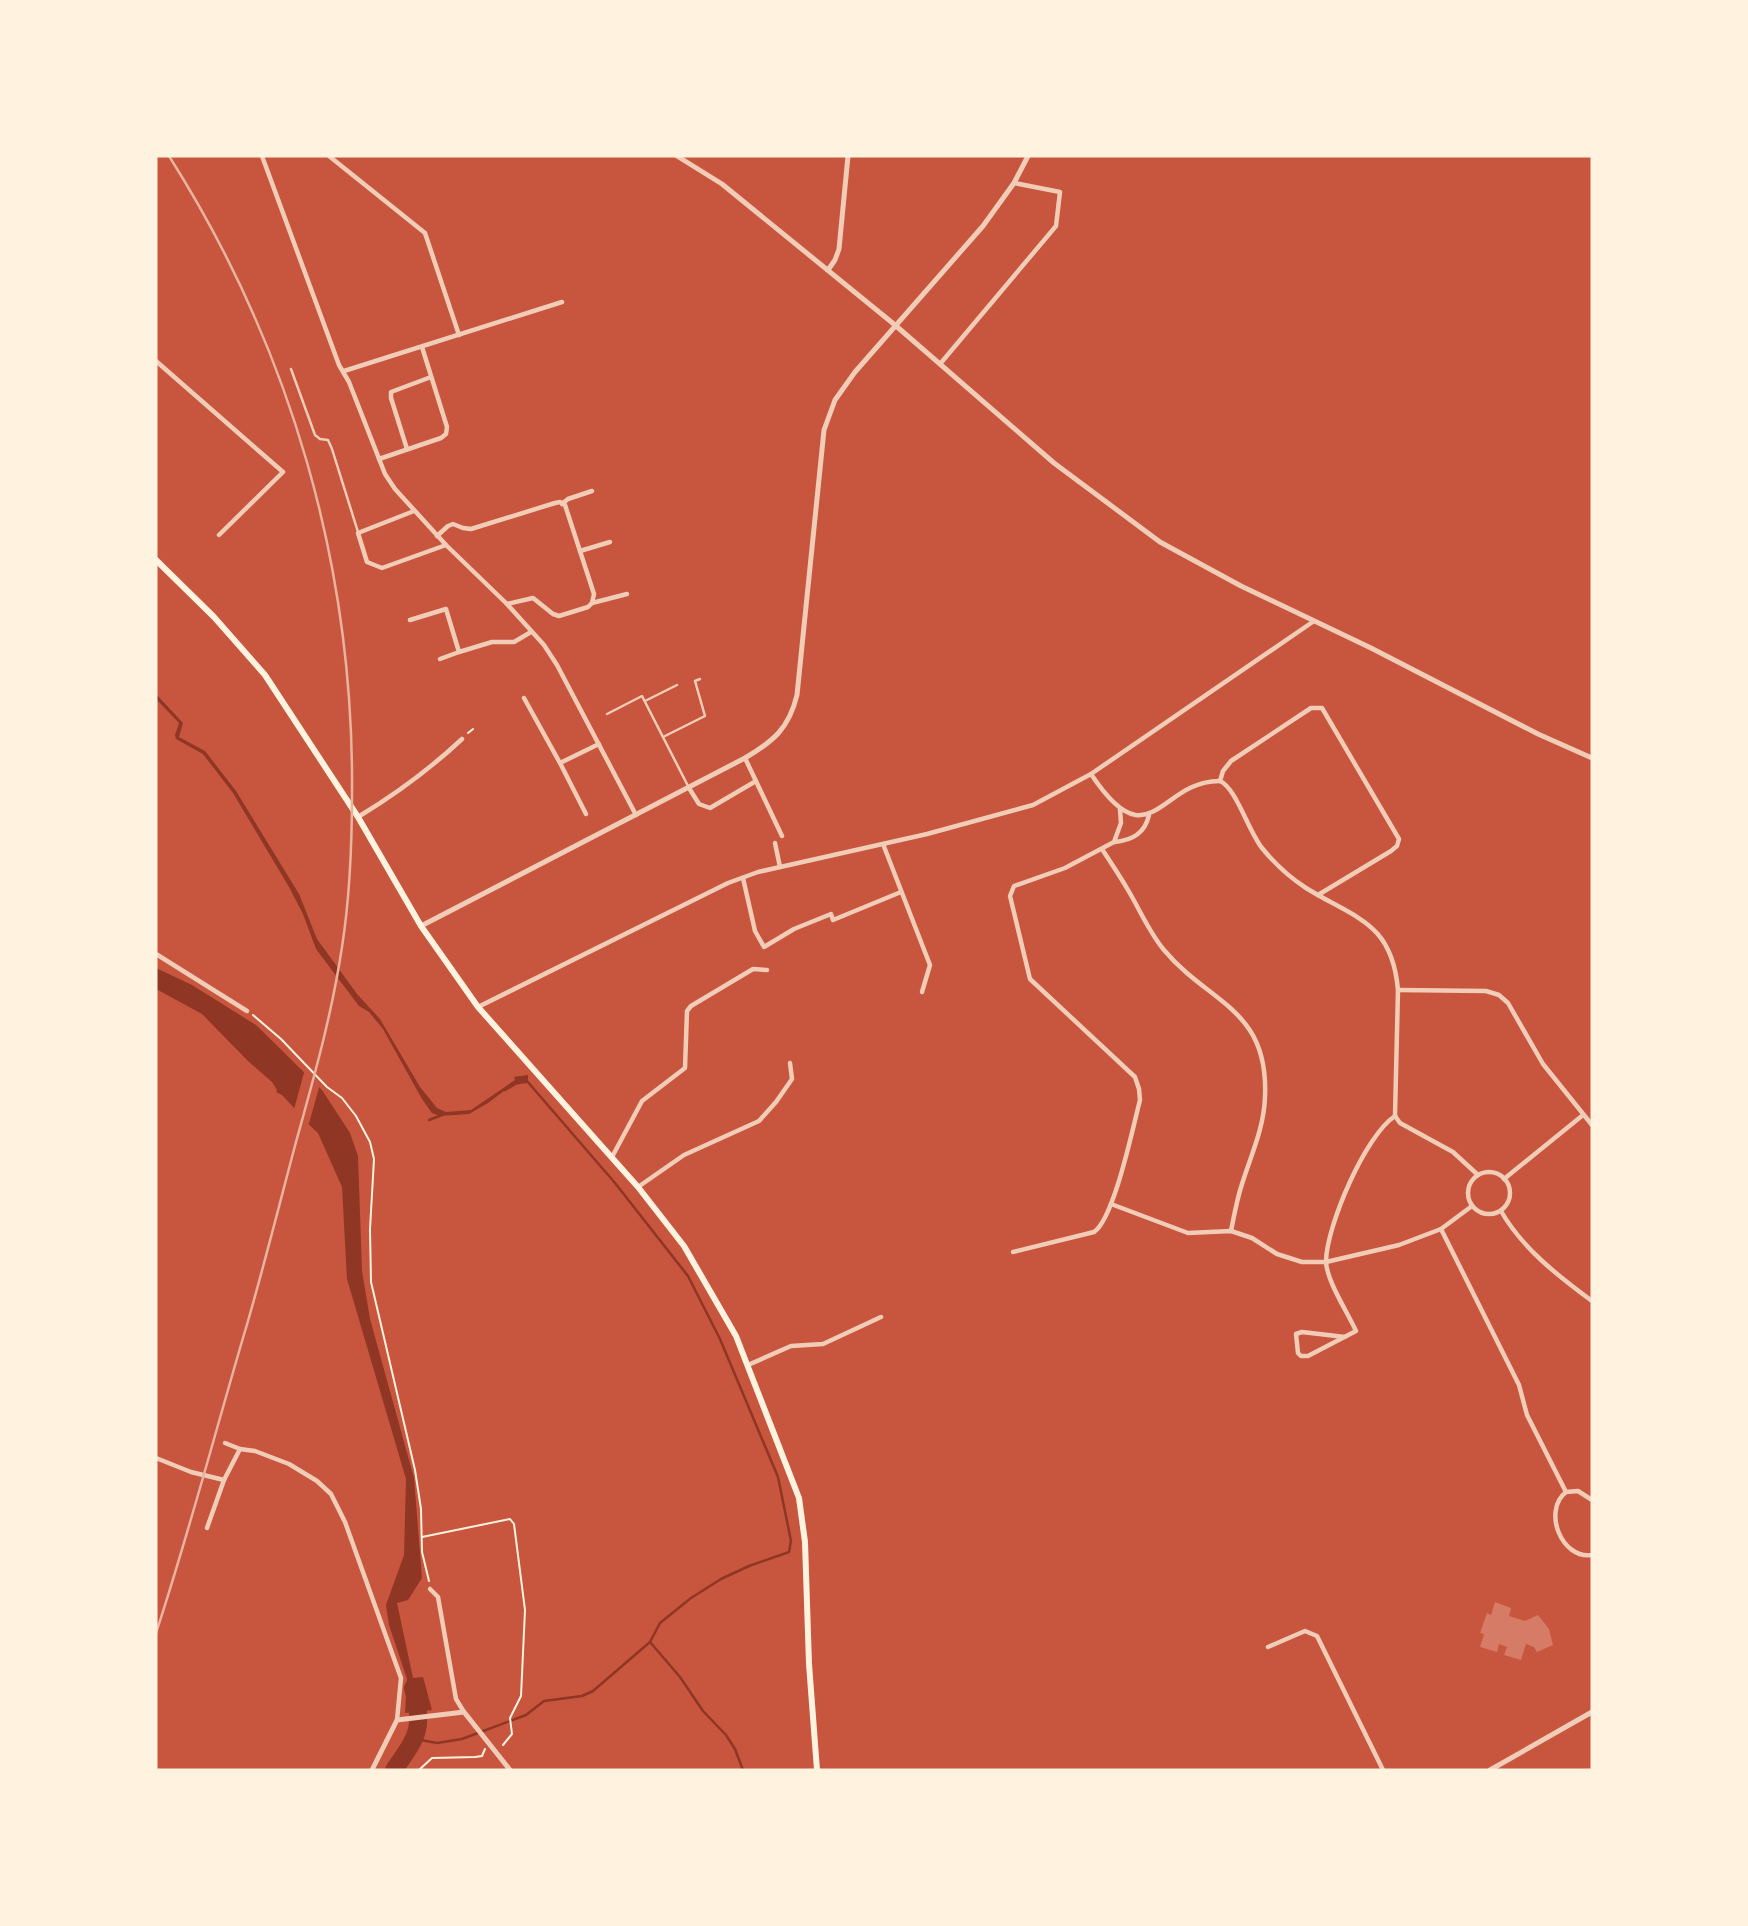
<svg xmlns="http://www.w3.org/2000/svg" width="1748" height="1926" font-family="'PT Serif',serif">
	<style>
		.water { fill: #8f3625 }
		.pier { fill: #c8553d }
		.lines { fill: none; stroke-linecap: round; stroke-linejoin: round }
		.stream { stroke: #8f3625; stroke-width: 2.5 }
		.river { stroke: #8f3625; stroke-width: 18 }
		.building { fill: #d67c66 }
		.path { stroke: #fff3e0; stroke-width: 2 }
		.service { stroke: #f1ccb7; stroke-width: 2.5 }
		.minor { stroke: #f1ccb7; stroke-width: 4.5 }
		.tertiary { stroke: #f1ccb7; stroke-width: 5 }
		.secondary { stroke: #fff3e0; stroke-width: 6 }
		.rail { stroke: #e9b49f; stroke-width: 2.5 }
	</style>
	<rect width="100%" height="100%" fill="#c8553d"/>
	<g class="water">
		<polygon points="156,694 183,723 179,737 205,751 236,791 299,894 317,939 357,994 380,1019 420,1087 437,1108 446,1112 471,1110 515,1080 514,1077 528,1075 528,1083 512,1085 488,1103 469,1114 440,1116 432,1113 422,1099 383,1029 369,1012 359,1006 316,949 303,914 289,887 233,793 203,754 176,739 175,735 179,723 156,699"/>
		<polygon points="156,968 192,985 256,1025 322,1090 350,1133 358,1156 362,1271 370,1319 414,1478 422,1578 408,1600 397,1603 413,1678 423,1677 432,1710 405,1713 407,1679 389,1625 386,1605 404,1555 406,1479 347,1279 342,1187 318,1133 306,1122 309,1112 300,1102 297,1111 282,1095 276,1092 277,1090 272,1082 248,1061 202,1014 156,989"/>
	</g>
	<polygon class="pier" points="305,1069 320,1084 308,1127 303,1123 305,1113 301,1109 298,1114 293,1113"/>
	<g class="lines">
		<g class="stream">
			<polyline points="505,1090 517,1083"/>
			<polyline points="429,1120 442,1115"/>
			<polyline points="650,1642 680,1677 703,1711 726,1735 735,1749 743,1770"/>
			<polyline points="415,1739 437,1743 462,1739 526,1715 544,1701 582,1696 593,1691 650,1642 660,1623 691,1598 721,1579 749,1566 789,1552 791,1541 778,1477 720,1339 688,1276 615,1183 527,1081"/>
		</g>
		<path class="river" d="M 394,1770 C 416,1738 425,1729 413,1688"/>
	</g>
	<polygon class="building" points="1495,1602 1511,1608 1509,1616 1525,1621 1538,1615 1549,1629 1553,1645 1537,1652 1534,1647 1526,1644 1521,1660 1504,1655 1507,1647 1499,1644 1497,1652 1480,1647 1484,1634 1480,1633 1487,1613 1491,1615"/>
	<g class="lines">
		<g class="path">
			<polyline points="468,733 473,729"/>
			<polyline points="253,1015 281,1039 327,1087 342,1098 356,1116 370,1142 374,1159 370,1229 371,1282 415,1470 421,1509 422,1552 429,1581"/>
			<polyline points="422,1537 510,1519 514,1524 525,1610 521,1696 510,1718 512,1734 503,1745"/>
			<polyline points="419,1770 432,1758 475,1757 482,1756 485,1749"/>
		</g>
		<g class="service">
			<polyline points="291,369 315,435 320,439 328,440 332,449 358,532"/>
			<polyline points="645,701 677,685"/>
			<polyline points="607,714 642,696 689,788"/>
			<polyline points="663,737 705,716 695,681 700,679"/>
		</g>
		<g class="minor">
			<polyline points="262,156 339,365 349,382 385,474 395,489 446,545 507,604 544,645 557,665 636,815"/>
			<polyline points="329,156 425,233 459,335"/>
			<polyline points="156,361 283,472 219,535"/>
			<polyline points="940,364 1056,226 1060,192 1014,183"/>
			<polyline points="344,371 562,302"/>
			<polyline points="407,449 391,398 391,392 431,377"/>
			<polyline points="379,459 441,438 446,434 447,427 422,347"/>
			<polyline points="562,504 568,499 592,491"/>
			<polyline points="414,511 358,533 367,562 382,568 446,545"/>
			<polyline points="437,536 448,526 453,524 463,528 471,529 555,503 560,502 565,505 594,594 592,603 588,607 559,616 553,614 533,598 507,604"/>
			<polyline points="580,551 610,542"/>
			<polyline points="592,603 627,594"/>
			<polyline points="410,620 446,609 459,652 492,642 514,642 531,632"/>
			<polyline points="440,659 459,652"/>
			<polyline points="524,698 560,763"/>
			<polyline points="745,758 782,836"/>
			<path d="M 1091,774 C 1150,863 1160,780 1220,781"/>
			<path d="M 1220,781 C 1236,788 1248,830 1262,848 C 1275,864 1289,877 1306,888 C 1356,919 1392,922 1398,990 L 1395,1116"/>
			<polyline points="1220,781 1223,771 1231,761 1311,708 1322,708 1399,839 1397,846 1391,851 1318,895"/>
			<polyline points="689,788 699,804 710,808 756,781"/>
			<polyline points="586,814 560,763 599,744"/>
			<path d="M 358,817 C 396,794 430,769 462,739"/>
			<path d="M 1115,842 C 1133,840 1145,833 1149,815"/>
			<polyline points="775,843 780,867"/>
			<polyline points="883,844 930,965 922,992"/>
			<path d="M 1102,849 C 1111,863 1120,876 1128,890 C 1140,910 1149,932 1164,950 C 1209,1004 1269,1008 1265,1097 C 1264,1128 1251,1155 1242,1184 C 1237,1199 1234,1216 1231,1231"/>
			<polyline points="743,878 755,931 764,947 794,929 831,914 833,920 901,892"/>
			<polyline points="156,954 247,1011"/>
			<polyline points="1398,990 1486,991 1499,995 1508,1003 1543,1064 1592,1125"/>
			<polyline points="478,1007 728,883 758,872 927,834 1033,805 1091,774 1314,621"/>
			<polyline points="1395,1116 1400,1123 1453,1152 1478,1175"/>
			<polyline points="612,1157 642,1101 685,1068 687,1011 691,1006 753,969 767,970"/>
			<circle cx="1489" cy="1193" r="21"/>
			<polyline points="1504,1179 1583,1115"/>
			<polyline points="638,1187 684,1155 759,1121 776,1102 792,1079 790,1063"/>
			<polyline points="1111,1204 1188,1233 1231,1231 1252,1238 1277,1254 1302,1262 1326,1262 1399,1245 1441,1229 1472,1206"/>
			<path d="M 1501,1211 C 1522,1248 1558,1276 1592,1301"/>
			<polyline points="1441,1229 1519,1385 1527,1415 1566,1492"/>
			<path d="M 1013,1252 L 1094,1232 C 1114,1219 1133,1127 1140,1100 L 1139,1089 L 1135,1077 L 1030,979 L 1010,896 L 1014,886 L 1065,868 L 1114,842 L 1121,823 L 1120,809"/>
			<path d="M 1345,1337 L 1302,1332 L 1296,1334 L 1298,1353 L 1301,1356 L 1308,1356 L 1356,1331 C 1348,1313 1326,1280 1326,1261 C 1327,1225 1365,1136 1395,1116"/>
			<polyline points="748,1365 791,1346 823,1344 881,1317"/>
			<polyline points="225,1443 240,1449"/>
			<polyline points="156,1458 191,1472 224,1480 240,1449 255,1451 289,1464 317,1481 331,1494 345,1522 401,1678 397,1720"/>
			<path d="M 1592,1500 L 1578,1491 L 1566,1492 C 1542,1511 1562,1560 1592,1555"/>
			<polyline points="207,1528 224,1480"/>
			<polyline points="430,1589 438,1597 456,1699 464,1712"/>
			<polyline points="1268,1647 1305,1631 1317,1636 1383,1770"/>
		</g>
		<g class="tertiary">
			<polyline points="677,156 722,184 895,325 1054,463 1160,542 1241,586 1371,648 1538,734 1592,758"/>
			<polyline points="828,270 835,260 839,249 848,156"/>
			<path d="M 421,926 L 745,758 C 774,741 789,728 797,695 L 824,430 L 835,400 L 855,372 L 983,226 L 1014,183 L 1028,156"/>
			<polyline points="372,1770 397,1720 464,1712 510,1770"/>
			<polyline points="1490,1770 1592,1712"/>
		</g>
		<polyline class="secondary" points="156,560 214,617 265,675 358,817 421,926 478,1007 638,1187 684,1246 736,1336 799,1498 805,1542 809,1664 817,1770"/>
		<path class="rail" d="M 156,1633 C 190,1530 217,1425 248,1321 C 265,1262 280,1202 296,1142 C 314,1077 332,1014 342,947 C 350,896 352,845 352,793 C 354,566 290,347 169,156"/>
	</g>
	<rect width="1748" height="1926" fill="none" stroke="#fff3e0" stroke-width="315"/>
</svg>
